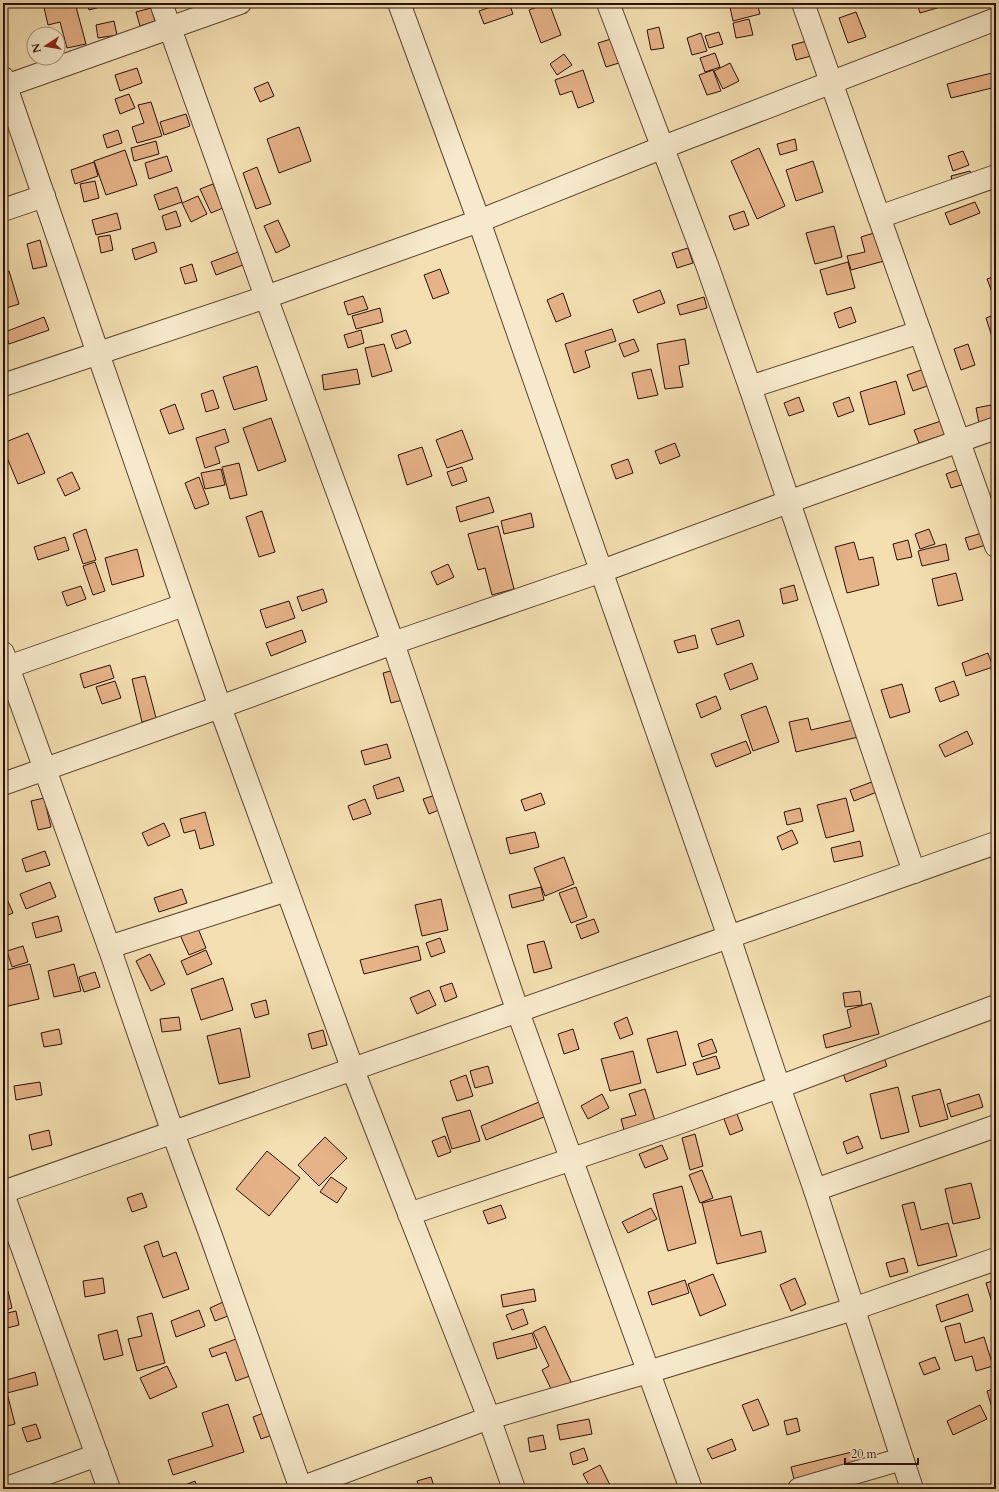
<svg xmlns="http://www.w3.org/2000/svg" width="999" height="1492" font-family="Cardo,serif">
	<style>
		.building { fill: #e6b288; stroke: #2a1006 }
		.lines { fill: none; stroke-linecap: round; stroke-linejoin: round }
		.street-casing { stroke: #5c4431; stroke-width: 24 }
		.street { stroke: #f7eacc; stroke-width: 22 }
	</style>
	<rect width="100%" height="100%" fill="#f3dfb1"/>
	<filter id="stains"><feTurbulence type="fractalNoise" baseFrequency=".005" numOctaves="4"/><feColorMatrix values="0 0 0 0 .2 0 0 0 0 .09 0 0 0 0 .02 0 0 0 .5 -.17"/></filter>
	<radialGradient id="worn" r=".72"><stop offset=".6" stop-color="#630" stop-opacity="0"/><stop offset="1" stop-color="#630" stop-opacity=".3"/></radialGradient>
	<g class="building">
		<polygon points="43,3 75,3 86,44 67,48 60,22 48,25"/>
		<polygon points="87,3 114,3 89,10"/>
		<polygon points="187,3 202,3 188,7"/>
		<polygon points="502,3 509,3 513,14 484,24 479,11"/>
		<polygon points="547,3 549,3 561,35 541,43 529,10"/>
		<polygon points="747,3 757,3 760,14 733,21 730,7"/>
		<polygon points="917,3 954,3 920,13"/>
		<polygon points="151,8 155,21 140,26 136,12"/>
		<polygon points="856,12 866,37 848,43 839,18"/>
		<polygon points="749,19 753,35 736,38 733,23"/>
		<polygon points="114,21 117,35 98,38 96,25"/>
		<polygon points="659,27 664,48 651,50 647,30"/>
		<polygon points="719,32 723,44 709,48 705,36"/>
		<polygon points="701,33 707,51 692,55 687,38"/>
		<polygon points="611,39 619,63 606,67 598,43"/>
		<polygon points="807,41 811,56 796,60 792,45"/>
		<polygon points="715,53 720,67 705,72 700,58"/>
		<polygon points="564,54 572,65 557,75 550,64"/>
		<polygon points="730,63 739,81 723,89 714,71"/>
		<polygon points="137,68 142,83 120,91 115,75"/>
		<polygon points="583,70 594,102 578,108 572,91 560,95 555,80"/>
		<polygon points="713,70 721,91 707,95 699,75"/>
		<polygon points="996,72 996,87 951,98 947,84"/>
		<polygon points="268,82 274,96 260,102 254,88"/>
		<polygon points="129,94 135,108 120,114 115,99"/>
		<polygon points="151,102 162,136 137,143 132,127 144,123 138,105"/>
		<polygon points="186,114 190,126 164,135 160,122"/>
		<polygon points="299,127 311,161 279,173 267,139"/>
		<polygon points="118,130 122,143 107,148 103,135"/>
		<polygon points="795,139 797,150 780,155 777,144"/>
		<polygon points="156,141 159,154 134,161 131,148"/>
		<polygon points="759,148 785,206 757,219 731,161"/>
		<polygon points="125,150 137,185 106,195 94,161"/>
		<polygon points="963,151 969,165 953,171 948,156"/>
		<polygon points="167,156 172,171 149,179 145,163"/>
		<polygon points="813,161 823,192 796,201 786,170"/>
		<polygon points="94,162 98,176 75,184 71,170"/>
		<polygon points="257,167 271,204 256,209 243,173"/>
		<polygon points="970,171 974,185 954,189 951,176"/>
		<polygon points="95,181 99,198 84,202 80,184"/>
		<polygon points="213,184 223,208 211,213 200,189"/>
		<polygon points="177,187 182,202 159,210 154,195"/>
		<polygon points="198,196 207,214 191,222 182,203"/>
		<polygon points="975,202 980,213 950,225 945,213"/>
		<polygon points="176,211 181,226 166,230 162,216"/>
		<polygon points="744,211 749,225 734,230 729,216"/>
		<polygon points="117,213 121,229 96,235 92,220"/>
		<polygon points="278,220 290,246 276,253 264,226"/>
		<polygon points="834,226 842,257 815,264 806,233"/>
		<polygon points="877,232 884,261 851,270 847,256 865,252 861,237"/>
		<polygon points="110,235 113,250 101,253 98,237"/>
		<polygon points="40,240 47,266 33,269 27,244"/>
		<polygon points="154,242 157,252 135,260 132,249"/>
		<polygon points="688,248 693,263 677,268 672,253"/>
		<polygon points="238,252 243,265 216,275 211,262"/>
		<polygon points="848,262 855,288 827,295 820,270"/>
		<polygon points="192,264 197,281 185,284 180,268"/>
		<polygon points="440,269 449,293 433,299 424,275"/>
		<polygon points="9,271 19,304 3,309 3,273"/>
		<polygon points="996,276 996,290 992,292 987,279"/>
		<polygon points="660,290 665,303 638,313 633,300"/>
		<polygon points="563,293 571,316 556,322 547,300"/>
		<polygon points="363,296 368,309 348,315 344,302"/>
		<polygon points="704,297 707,308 680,315 677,305"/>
		<polygon points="851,307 856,322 839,328 834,313"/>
		<polygon points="380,308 383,322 356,329 352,316"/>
		<polygon points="996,314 996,345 995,346 986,318"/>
		<polygon points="44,317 49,330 9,344 5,332"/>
		<polygon points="612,329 616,341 585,351 590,367 574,373 565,344"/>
		<polygon points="361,330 364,343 348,348 344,335"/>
		<polygon points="406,330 411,343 396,349 391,335"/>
		<polygon points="634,339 639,351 624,357 619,344"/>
		<polygon points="685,339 689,364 679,366 683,387 665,389 657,344"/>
		<polygon points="384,344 392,371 372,377 365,348"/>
		<polygon points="968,344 975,365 961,370 954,349"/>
		<polygon points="257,366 267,400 234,410 223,377"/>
		<polygon points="357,369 360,384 324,390 322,375"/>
		<polygon points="651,369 658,395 638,399 632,373"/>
		<polygon points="924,369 930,385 913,391 907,375"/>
		<polygon points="896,381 905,414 869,425 860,392"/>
		<polygon points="213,390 219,408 206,412 201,394"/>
		<polygon points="799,397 804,411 789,416 784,403"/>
		<polygon points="849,397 854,411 838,417 833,403"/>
		<polygon points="175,404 184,429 169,434 160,410"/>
		<polygon points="991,405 994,420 979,423 976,408"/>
		<polygon points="271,418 286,461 258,471 243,428"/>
		<polygon points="941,421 946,434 919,443 914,430"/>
		<polygon points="225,429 229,442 215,447 220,463 205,468 196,438"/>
		<polygon points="462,430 473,459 447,468 436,440"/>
		<polygon points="28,433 45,473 18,484 3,448 3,443"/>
		<polygon points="675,443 680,456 660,464 655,451"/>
		<polygon points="422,447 432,476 407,485 398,455"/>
		<polygon points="996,457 996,469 991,459"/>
		<polygon points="628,459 633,473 616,479 611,465"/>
		<polygon points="239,463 247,495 230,499 222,467"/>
		<polygon points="462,467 467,481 452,486 447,472"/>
		<polygon points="221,469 225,485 205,489 201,473"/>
		<polygon points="960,469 965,484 951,488 946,474"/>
		<polygon points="72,472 80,489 65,496 57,479"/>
		<polygon points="199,477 209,504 195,509 185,483"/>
		<polygon points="489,497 494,512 460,522 456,507"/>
		<polygon points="262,511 275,552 259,557 246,517"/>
		<polygon points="531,513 534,527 504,534 501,521"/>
		<polygon points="498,526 514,589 492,595 485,568 478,570 468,534"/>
		<polygon points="86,529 96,560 83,564 73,534"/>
		<polygon points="929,529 935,544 920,549 915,534"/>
		<polygon points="982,533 986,545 969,550 965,538"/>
		<polygon points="65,537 69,550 38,560 34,547"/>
		<polygon points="908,540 912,557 897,560 893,544"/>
		<polygon points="854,542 859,560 873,557 879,585 847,593 835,547"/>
		<polygon points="946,544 949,560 922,566 918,551"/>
		<polygon points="137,549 144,576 112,585 105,558"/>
		<polygon points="95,562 105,591 93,595 83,566"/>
		<polygon points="448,564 454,577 437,585 431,572"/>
		<polygon points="956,573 963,600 938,606 932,579"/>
		<polygon points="794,585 798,600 783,604 780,589"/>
		<polygon points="81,586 86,599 67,606 62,592"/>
		<polygon points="323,589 327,602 302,611 297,597"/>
		<polygon points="289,601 295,618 266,628 260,610"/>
		<polygon points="739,620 744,636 717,645 711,629"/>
		<polygon points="302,630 306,642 271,656 266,643"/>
		<polygon points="695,635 698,648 678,653 674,641"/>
		<polygon points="988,653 993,667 966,676 962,663"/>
		<polygon points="752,663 758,679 730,690 724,674"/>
		<polygon points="110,665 114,678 84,688 80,674"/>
		<polygon points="398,669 406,699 391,703 383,673"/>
		<polygon points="145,676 156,718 142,722 132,679"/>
		<polygon points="115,681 121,698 102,704 96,687"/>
		<polygon points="954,681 959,695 940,702 935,688"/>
		<polygon points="902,684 910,712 890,718 881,690"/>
		<polygon points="716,696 721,709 701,718 696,704"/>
		<polygon points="766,706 779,742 753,751 741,715"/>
		<polygon points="808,718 811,730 853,720 858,737 796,752 789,722"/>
		<polygon points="967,731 973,744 945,757 939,745"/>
		<polygon points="746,741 751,753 716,767 711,754"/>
		<polygon points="387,744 391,758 365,765 361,751"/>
		<polygon points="399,777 404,791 377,799 373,786"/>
		<polygon points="872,782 877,792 854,801 850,790"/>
		<polygon points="541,793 545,804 525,811 521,800"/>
		<polygon points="439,794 444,808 429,814 423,799"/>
		<polygon points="44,798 51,827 38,830 31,801"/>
		<polygon points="846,798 854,831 826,838 817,805"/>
		<polygon points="365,799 371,814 353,820 348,806"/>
		<polygon points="800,808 803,821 787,825 784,812"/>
		<polygon points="205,812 214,845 200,849 195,830 184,833 180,819"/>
		<polygon points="164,823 170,836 148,846 142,833"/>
		<polygon points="792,830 798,843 782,850 777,837"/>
		<polygon points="535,832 539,847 510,854 506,838"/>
		<polygon points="860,841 863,856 834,862 831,848"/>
		<polygon points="45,851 50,865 26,872 22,859"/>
		<polygon points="564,857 574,884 545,896 534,868"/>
		<polygon points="50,882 56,897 26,909 20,894"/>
		<polygon points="541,887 544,900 512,908 509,895"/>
		<polygon points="576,887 587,917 571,923 559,893"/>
		<polygon points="182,889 187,903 159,912 154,898"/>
		<polygon points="3,892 4,892 13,913 3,917"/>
		<polygon points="441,899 448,930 422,936 415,905"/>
		<polygon points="58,916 62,931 36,938 32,923"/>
		<polygon points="594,919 599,932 581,939 576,925"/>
		<polygon points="195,921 206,948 189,955 177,928"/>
		<polygon points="440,938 445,952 431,957 426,943"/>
		<polygon points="544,941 552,968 534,973 527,945"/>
		<polygon points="23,946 28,962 12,967 7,951"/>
		<polygon points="418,946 421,960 364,974 360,960"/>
		<polygon points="206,950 212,964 187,975 181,961"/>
		<polygon points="150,954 165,984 151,991 136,961"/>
		<polygon points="30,964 39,999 8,1006 3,987 3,971"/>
		<polygon points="74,964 81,991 54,997 48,971"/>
		<polygon points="95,972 100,987 84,992 79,977"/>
		<polygon points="223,978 233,1010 201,1020 191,989"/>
		<polygon points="452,983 457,997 445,1002 440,987"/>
		<polygon points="429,990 436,1005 417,1014 410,998"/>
		<polygon points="860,991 862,1005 845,1007 843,993"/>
		<polygon points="266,1000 269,1014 255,1018 251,1004"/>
		<polygon points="871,1003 879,1034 826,1048 823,1035 851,1027 847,1010"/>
		<polygon points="179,1017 181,1030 162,1032 160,1019"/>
		<polygon points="627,1017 633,1034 620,1039 614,1023"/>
		<polygon points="240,1028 250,1077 219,1084 207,1036"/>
		<polygon points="59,1029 62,1044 44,1047 41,1033"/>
		<polygon points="573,1029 579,1049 564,1054 558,1034"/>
		<polygon points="323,1030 327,1045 312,1049 308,1034"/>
		<polygon points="677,1031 686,1065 657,1073 647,1039"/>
		<polygon points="712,1039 717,1052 702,1057 698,1044"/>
		<polygon points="633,1051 641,1083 610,1091 601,1059"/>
		<polygon points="882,1052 887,1066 846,1082 841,1067"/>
		<polygon points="716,1056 720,1068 697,1075 693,1063"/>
		<polygon points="488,1066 493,1083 475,1088 470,1071"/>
		<polygon points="466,1075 473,1096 457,1101 450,1081"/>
		<polygon points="40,1082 42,1095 16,1100 14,1086"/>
		<polygon points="898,1087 909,1132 881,1139 870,1094"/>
		<polygon points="645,1089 656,1124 625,1134 621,1119 636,1115 629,1094"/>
		<polygon points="940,1089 948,1119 920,1127 912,1096"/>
		<polygon points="602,1094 609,1108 588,1119 581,1106"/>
		<polygon points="979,1094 983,1107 951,1117 947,1104"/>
		<polygon points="539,1102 544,1117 486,1140 481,1126"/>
		<polygon points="734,1106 743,1130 730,1135 721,1111"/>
		<polygon points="470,1110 480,1141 452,1149 442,1118"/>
		<polygon points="49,1130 52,1145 32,1150 29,1135"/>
		<polygon points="695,1134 703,1166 690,1170 682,1138"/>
		<polygon points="445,1136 451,1152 438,1157 432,1141"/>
		<polygon points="858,1136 863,1148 847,1154 843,1142"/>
		<polygon points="325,1137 347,1158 319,1186 298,1165"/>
		<polygon points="662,1145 668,1159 645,1168 639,1154"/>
		<polygon points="267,1151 300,1178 269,1216 236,1189"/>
		<polygon points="702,1170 713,1198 700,1203 689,1175"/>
		<polygon points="331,1177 347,1188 337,1203 320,1192"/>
		<polygon points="971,1183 980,1218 953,1224 945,1189"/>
		<polygon points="682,1186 696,1243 668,1251 653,1194"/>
		<polygon points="142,1193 147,1207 132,1212 127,1198"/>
		<polygon points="731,1196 741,1236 761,1231 766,1252 717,1264 702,1203"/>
		<polygon points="914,1202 921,1230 948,1223 957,1256 918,1266 902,1205"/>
		<polygon points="501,1205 506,1218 488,1224 483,1211"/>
		<polygon points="651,1208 657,1219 628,1233 622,1222"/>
		<polygon points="158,1241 163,1257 176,1252 189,1289 163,1298 144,1246"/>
		<polygon points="904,1258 908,1272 890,1277 886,1263"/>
		<polygon points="3,1263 6,1273 3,1274"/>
		<polygon points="713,1274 726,1305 700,1316 688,1284"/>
		<polygon points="103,1278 105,1293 85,1297 83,1281"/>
		<polygon points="795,1278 806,1304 791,1311 780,1285"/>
		<polygon points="685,1280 689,1293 652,1305 648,1292"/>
		<polygon points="996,1280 996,1315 986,1283"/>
		<polygon points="534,1289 536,1301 503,1307 501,1295"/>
		<polygon points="8,1291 12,1308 3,1311 3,1292"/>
		<polygon points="968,1294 973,1311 941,1322 936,1305"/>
		<polygon points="223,1302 228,1316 215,1321 210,1308"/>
		<polygon points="523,1309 528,1324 512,1330 506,1315"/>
		<polygon points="199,1310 205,1326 176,1337 171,1321"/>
		<polygon points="16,1311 19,1325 3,1329 3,1314"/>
		<polygon points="152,1313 165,1363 137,1371 128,1339 142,1336 137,1317"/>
		<polygon points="960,1323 965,1343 984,1337 993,1366 976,1371 972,1356 955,1361 945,1327"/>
		<polygon points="545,1326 572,1384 553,1393 542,1370 549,1366 533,1332"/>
		<polygon points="117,1330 123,1355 104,1360 98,1335"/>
		<polygon points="532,1333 537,1348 497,1359 493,1343"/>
		<polygon points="236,1339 250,1376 236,1381 226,1352 212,1357 209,1349"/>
		<polygon points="935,1357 940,1369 924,1375 919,1363"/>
		<polygon points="167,1366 177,1387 150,1399 140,1378"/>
		<polygon points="35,1372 38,1385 7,1393 15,1424 3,1427 3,1381"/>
		<polygon points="996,1388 996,1418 995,1418 987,1391"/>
		<polygon points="758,1399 769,1425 753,1431 742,1405"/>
		<polygon points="228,1404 244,1452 173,1475 168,1460 213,1446 202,1413"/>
		<polygon points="980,1405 987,1419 953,1435 947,1421"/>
		<polygon points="266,1412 275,1434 261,1439 253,1417"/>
		<polygon points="797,1418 800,1431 787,1435 784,1421"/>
		<polygon points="589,1419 592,1434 560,1440 557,1425"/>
		<polygon points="36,1424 41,1438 27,1442 22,1428"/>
		<polygon points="543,1435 546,1449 530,1452 528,1438"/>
		<polygon points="732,1439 736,1450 712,1459 707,1449"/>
		<polygon points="584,1448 588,1460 573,1465 570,1453"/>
		<polygon points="860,1450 867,1478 795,1483 791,1467"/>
		<polygon points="600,1465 612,1489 591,1489 583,1474"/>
		<polygon points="431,1477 435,1489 420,1489 417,1481"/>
		<polygon points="195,1481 198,1489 181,1489 180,1487"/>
	</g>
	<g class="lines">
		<defs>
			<g id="street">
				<polyline points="161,3 266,297 393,643 518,1012 691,1489"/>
				<polyline points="399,3 479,221 729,937 779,1087 815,1190 912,1489"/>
				<polyline points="608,3 707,265 750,387 914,872"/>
				<polyline points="803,3 996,546"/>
				<polyline points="3,78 220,707 353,1070 489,1418 514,1489"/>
				<polyline points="3,87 240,3"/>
				<polyline points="3,210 44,196"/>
				<polyline points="879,217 996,176"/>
				<polyline points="3,385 266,297 479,221 661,148 996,19"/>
				<polyline points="750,387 920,332"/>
				<polyline points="3,653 109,947 173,1133 211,1236 301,1489"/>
				<polyline points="8,667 184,605"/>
				<polyline points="3,784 220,707 393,643 602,571 788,502 996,428"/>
				<polyline points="109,947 287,890"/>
				<polyline points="815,1190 996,1126"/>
				<polyline points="3,1192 996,843"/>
				<polyline points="3,1194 109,1489"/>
				<polyline points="409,1214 670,1126 779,1087 996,1006"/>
				<polyline points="4,1489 97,1455"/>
				<polyline points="298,1489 489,1418 648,1372 853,1309 996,1259"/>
				<polyline points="799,1489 902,1459"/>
			</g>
		</defs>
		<use href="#street" class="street-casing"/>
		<use href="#street" class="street"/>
	</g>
	<rect width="999" height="1492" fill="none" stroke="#f3dfb1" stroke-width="16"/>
	<rect x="4" y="4" width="991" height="1484" fill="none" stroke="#2a1006" stroke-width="2"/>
	<rect x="8" y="8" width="983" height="1476" fill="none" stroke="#2a1006"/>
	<g transform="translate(46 46) rotate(258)"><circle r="19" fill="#f7eacc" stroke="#a5937d"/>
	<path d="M0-3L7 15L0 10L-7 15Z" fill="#8f2418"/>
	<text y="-6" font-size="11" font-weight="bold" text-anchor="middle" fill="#2a1006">N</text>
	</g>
	<path d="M845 1458v6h73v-6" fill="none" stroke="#2a1006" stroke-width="2"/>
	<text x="851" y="1458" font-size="12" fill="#2a1006" stroke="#f7eacc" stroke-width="3" paint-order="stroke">20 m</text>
	<rect width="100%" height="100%" filter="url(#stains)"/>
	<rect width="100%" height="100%" fill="url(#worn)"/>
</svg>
